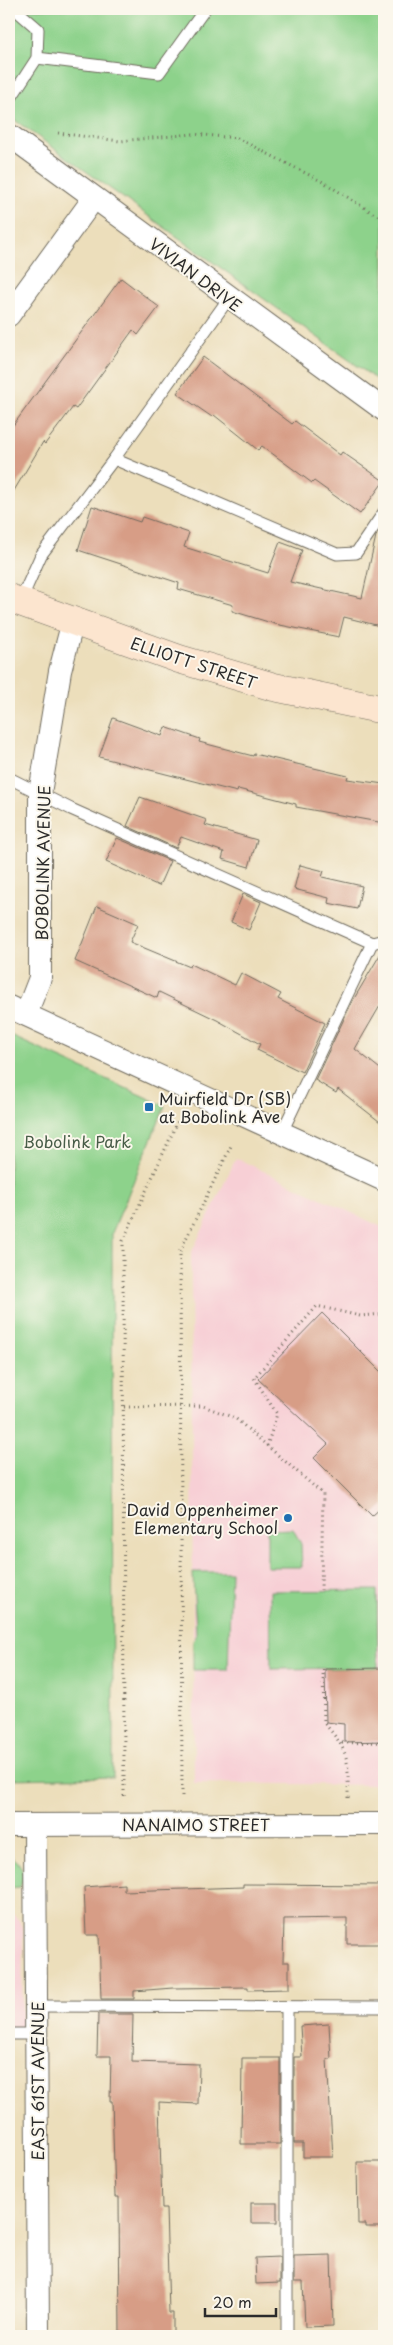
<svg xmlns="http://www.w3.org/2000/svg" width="393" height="2345" font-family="'Playpen Sans',sans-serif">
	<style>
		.built { fill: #f7cfd5 }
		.green { fill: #8dd28b; stroke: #5c7e5b }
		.building { fill: #d79d86 }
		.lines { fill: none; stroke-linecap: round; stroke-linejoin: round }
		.lane-casing { stroke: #6f6a5d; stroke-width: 13 }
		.street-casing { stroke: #6f6a5d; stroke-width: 24 }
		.secondary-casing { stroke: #6f6a5d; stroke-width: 29 }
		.path { stroke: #6f6a5d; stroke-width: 3; stroke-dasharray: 1 4; stroke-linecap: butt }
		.lane { stroke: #fff; stroke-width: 11 }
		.street { stroke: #fff; stroke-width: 22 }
		.secondary { stroke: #fce5cf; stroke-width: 28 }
		.poi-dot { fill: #1f6fb2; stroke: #fbf7ec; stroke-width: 2 }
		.labels { text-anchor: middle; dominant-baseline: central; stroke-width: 4; stroke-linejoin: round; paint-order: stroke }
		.street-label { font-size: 16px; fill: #2b2b2b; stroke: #fbf7ec }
		.poi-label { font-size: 16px; fill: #2b2b2b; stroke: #fbf7ec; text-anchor: start }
		.park-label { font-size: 16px; fill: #485d48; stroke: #fbf7ec }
	</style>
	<rect width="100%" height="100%" fill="#fbf7ec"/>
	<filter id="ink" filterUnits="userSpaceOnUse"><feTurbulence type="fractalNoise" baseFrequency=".02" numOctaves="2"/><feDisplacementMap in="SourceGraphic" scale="10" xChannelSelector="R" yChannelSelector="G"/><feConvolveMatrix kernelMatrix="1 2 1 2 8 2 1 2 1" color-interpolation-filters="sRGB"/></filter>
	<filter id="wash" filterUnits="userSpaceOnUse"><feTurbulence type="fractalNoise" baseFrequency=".0096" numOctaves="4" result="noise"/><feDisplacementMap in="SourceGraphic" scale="20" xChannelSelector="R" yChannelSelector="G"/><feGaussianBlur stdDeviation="1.12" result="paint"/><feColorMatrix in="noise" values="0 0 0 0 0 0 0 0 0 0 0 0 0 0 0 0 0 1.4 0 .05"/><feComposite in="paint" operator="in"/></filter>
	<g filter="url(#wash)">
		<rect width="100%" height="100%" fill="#ecdebb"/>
		<g class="built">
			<polygon points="236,1158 384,1228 384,1785 194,1783 191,1254"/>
			<polygon points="9,1911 19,1920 23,1931 22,2022 20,2027 12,2030 9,2030"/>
		</g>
		<g class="green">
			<polygon points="9,9 384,9 384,385 9,116"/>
			<polygon points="9,1035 165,1106 112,1233 113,1777 9,1779"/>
			<polygon points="293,1529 301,1544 302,1567 267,1567 267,1530"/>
			<path d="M 193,1572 L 231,1572 L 228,1670 L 193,1670 L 193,1641 L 196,1636 C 196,1614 193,1594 193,1572 Z"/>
			<polygon points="377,1590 378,1668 271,1669 270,1591"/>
			<path d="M 9,1855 C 20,1861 28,1874 20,1887 L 9,1888 Z"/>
		</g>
		<g id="blocks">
			<g class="building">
				<polygon points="121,278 159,307 138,335 133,330 76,409 73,407 45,444 43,442 9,499 9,431"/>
				<polygon points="203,357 292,424 295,421 340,455 342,452 384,481 360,514 314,481 312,483 262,446 258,450 214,415 212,417 177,393"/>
				<polygon points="92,506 140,522 142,517 189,533 184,547 268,573 280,542 302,550 290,582 362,598 376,536 378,534 384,535 384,627 344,617 339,637 275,624 232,611 233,605 178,589 179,583 78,550"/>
				<polygon points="113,718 162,736 165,727 200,739 199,742 253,756 254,754 348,776 347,779 384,784 384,823 296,807 296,804 238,789 237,792 99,757"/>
				<polygon points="140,797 207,820 205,825 257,840 249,867 222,859 224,852 181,837 176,848 127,826"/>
				<polygon points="117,838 170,861 159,886 106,862"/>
				<polygon points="300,865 324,871 322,877 362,886 357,909 328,903 329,898 294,889"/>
				<polygon points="243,894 261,902 249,930 231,922"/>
				<polygon points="97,906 138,924 130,942 190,967 191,964 235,985 241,973 281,994 278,999 325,1023 302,1072 257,1050 260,1044 217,1020 159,992 157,998 75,961"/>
				<polygon points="384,948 384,999 355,1049 384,1072 384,1125 338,1089 336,1093 315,1080 352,1002"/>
				<polygon points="322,1313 384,1375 384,1505 372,1516 314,1458 328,1444 258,1379"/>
				<polygon points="384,1668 384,1741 344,1742 344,1724 326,1722 325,1669"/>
				<polygon points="124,1884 124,1891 243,1887 243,1884 384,1885 384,1944 347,1944 347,1918 284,1919 283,1962 289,1962 289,1989 248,1990 248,1987 173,1988 134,1991 134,1999 101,1999 99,1935 86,1935 84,1887"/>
				<polygon points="98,2014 133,2014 132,2062 199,2064 198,2104 159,2102 162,2208 166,2208 169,2313 173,2313 173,2336 120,2336 119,2197 115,2197 112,2101 110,2101 111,2056 97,2056"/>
				<polygon points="329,2024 331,2059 327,2059 333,2157 303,2157 303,2143 294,2143 294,2057 302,2057 300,2026"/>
				<polygon points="242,2058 280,2058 280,2144 241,2144"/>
				<polygon points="357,2162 384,2162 384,2227 366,2227 366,2224 358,2224"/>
				<rect x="251" y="2203" width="26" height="20"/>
				<polygon points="331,2255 333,2326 305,2327 303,2282 294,2282 294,2256"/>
				<polygon points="280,2257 280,2283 256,2284 255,2258"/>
			</g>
		</g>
	</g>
	<g filter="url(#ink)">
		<use href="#blocks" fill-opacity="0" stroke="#6f6a5d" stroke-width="1"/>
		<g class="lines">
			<defs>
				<g id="lane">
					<polyline points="37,58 159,73 205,9"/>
					<polyline points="9,101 37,58 38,29 15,9"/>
					<polyline points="114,459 337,554 356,553 384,512"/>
					<polyline points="20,602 41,555 114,459 229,298"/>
					<polyline points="9,778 71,809 372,943 384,940"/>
					<polyline points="282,1132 372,943"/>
					<polyline points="37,2006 384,2007"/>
					<polyline points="9,2034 37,2034"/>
					<polyline points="287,2336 287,2007"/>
				</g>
				<g id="street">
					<polyline points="9,135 384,410"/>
					<polyline points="9,315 94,198"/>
					<polyline points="9,1007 384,1180"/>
					<polyline points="26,1014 40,978 40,793 60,671 73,621"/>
					<polyline points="9,1825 384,1824"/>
					<polyline points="35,1825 38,2336"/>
				</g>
				<polyline id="secondary" points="9,598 179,659 274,687 384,710"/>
			</defs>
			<use href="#lane" class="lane-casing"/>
			<use href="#street" class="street-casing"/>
			<use href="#secondary" class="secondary-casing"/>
			<g class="path">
				<polyline points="58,133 120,141 193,134 237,138 325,183 384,220"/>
				<polyline points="124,1407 203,1406 235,1418 323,1494 321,1590"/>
				<polyline points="267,1446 277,1414 254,1378 317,1306 360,1316 384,1314"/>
				<path d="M 323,1669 L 324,1723 C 351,1753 348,1760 348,1799"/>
				<polyline points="342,1743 384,1742"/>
				<polyline points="124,1796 123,1241 178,1121"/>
				<polyline points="182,1796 180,1251 231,1146"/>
			</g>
			<use href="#lane" class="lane"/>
			<use href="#street" class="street"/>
			<use href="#secondary" class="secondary"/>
		</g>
	</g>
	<g class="poi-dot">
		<rect x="144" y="1102" width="10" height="10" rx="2.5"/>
		<circle cx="288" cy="1518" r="5"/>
	</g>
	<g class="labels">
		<g class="street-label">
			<text transform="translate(196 274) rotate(37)">VIVIAN DRIVE</text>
			<text transform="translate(194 662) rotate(18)">ELLIOTT STREET</text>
			<text transform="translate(42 863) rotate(-89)">BOBOLINK AVENUE</text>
			<text x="196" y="1824">NANAIMO STREET</text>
			<text transform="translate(37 2081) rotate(-90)">EAST 61ST AVENUE</text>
		</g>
		<g class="poi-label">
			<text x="159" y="1098">Muirfield Dr (SB)<tspan x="159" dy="18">at Bobolink Ave</tspan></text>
			<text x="278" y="1509" text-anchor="end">David Oppenheimer<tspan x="278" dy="18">Elementary School</tspan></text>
		</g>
		<g class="park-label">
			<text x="77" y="1141">Bobolink Park</text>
		</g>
	</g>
	<rect width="393" height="2345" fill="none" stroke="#fbf7ec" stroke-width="30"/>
	<path d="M205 2308v8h71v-8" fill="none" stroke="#2b2b2b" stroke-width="2.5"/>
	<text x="213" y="2308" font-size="15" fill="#2b2b2b" stroke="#fbf7ec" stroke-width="4" paint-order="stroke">20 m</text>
</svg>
